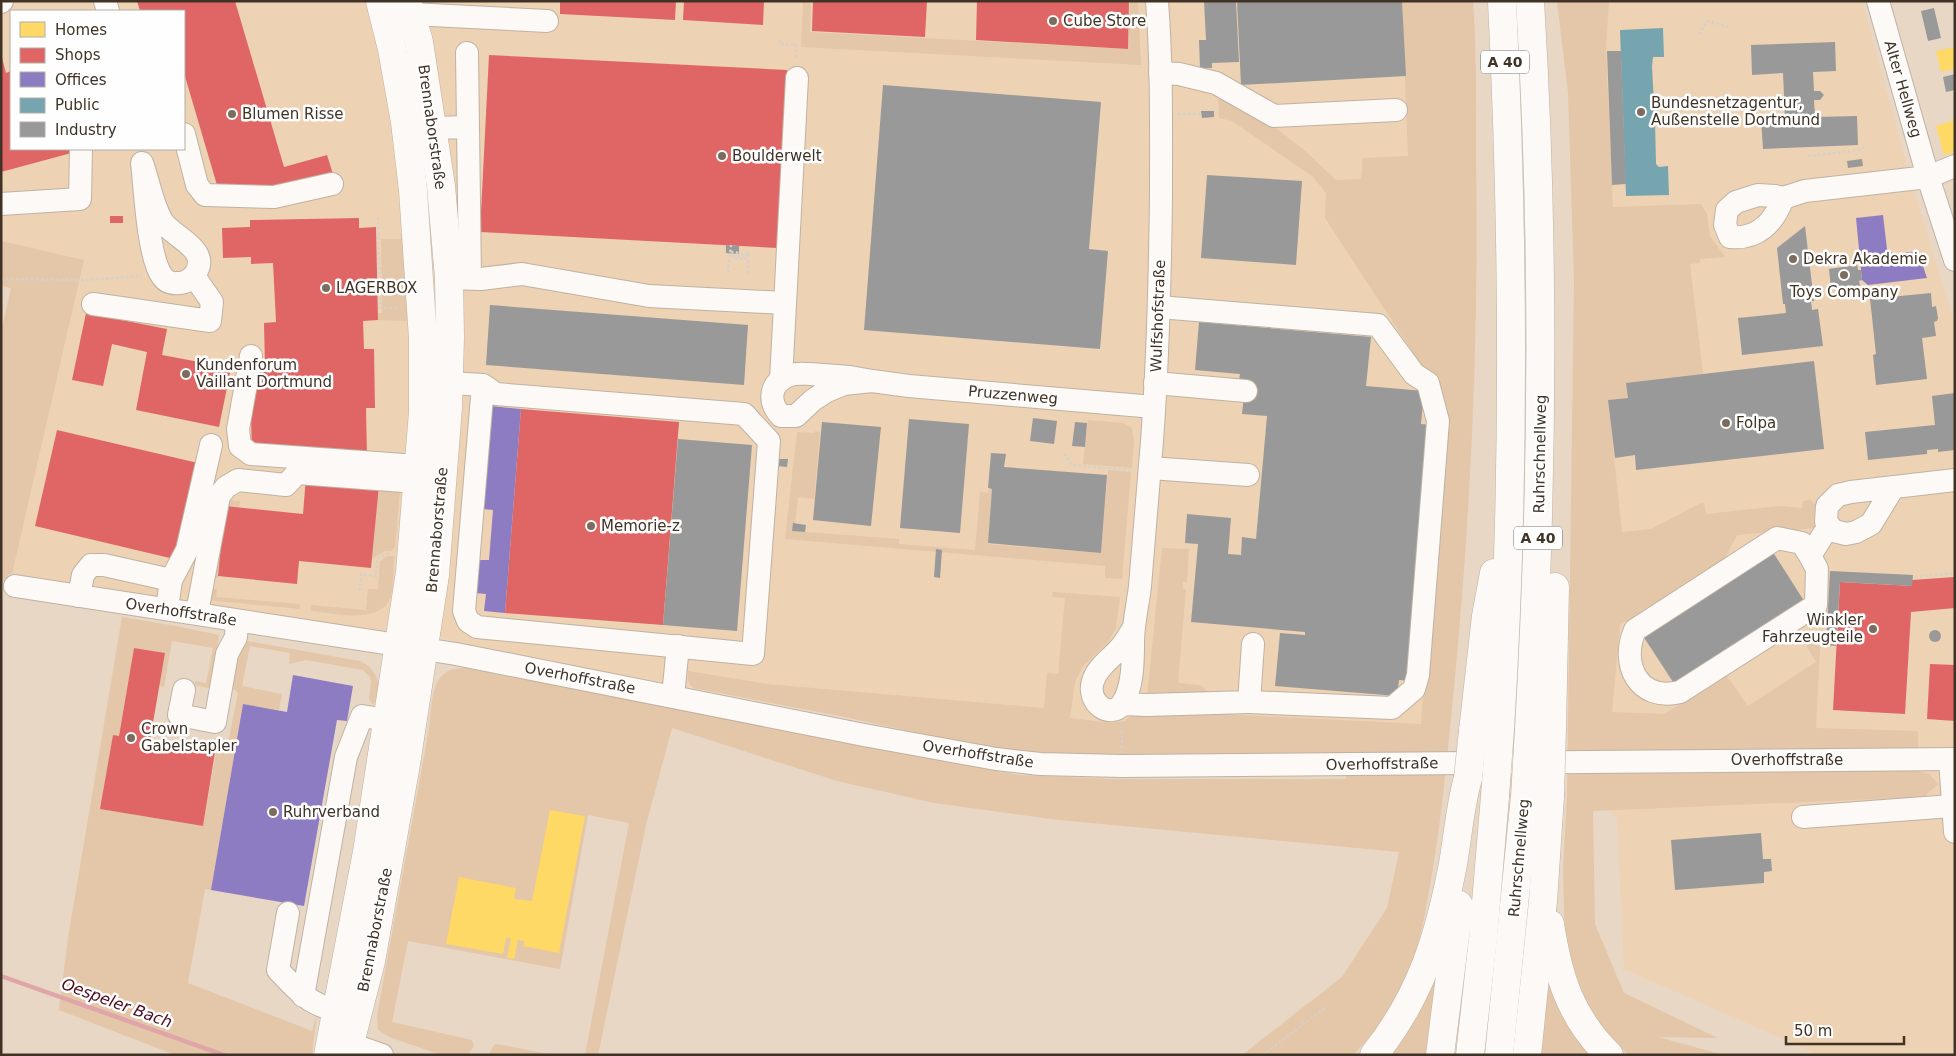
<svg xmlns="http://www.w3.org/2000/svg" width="1956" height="1056" font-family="'DejaVu Sans',sans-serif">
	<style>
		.built { fill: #eed2b4; fill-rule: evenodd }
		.green { fill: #e4c6a8 }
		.homes { fill: #ffd966 }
		.shops { fill: #e06666 }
		.offices { fill: #8e7cc3 }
		.public { fill: #76a5af }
		.industry { fill: #999 }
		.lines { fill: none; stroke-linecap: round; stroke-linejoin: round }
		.stream { stroke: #dfa5a9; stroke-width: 4.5 }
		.minor-casing { stroke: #bfb2a3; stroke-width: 24 }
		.major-casing { stroke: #bfb2a3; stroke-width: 29 }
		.highway-casing { stroke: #bfb2a3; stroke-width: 29 }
		.path { stroke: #d6d0cb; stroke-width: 2.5; stroke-dasharray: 2.5 2.5; stroke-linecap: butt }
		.minor { stroke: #fcf9f6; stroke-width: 22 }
		.major { stroke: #fcf9f6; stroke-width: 28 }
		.highway { stroke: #fcf9f6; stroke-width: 28 }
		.highway-bridge-casing { stroke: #bfb2a3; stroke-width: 29; stroke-linecap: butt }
		.highway-bridge { stroke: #fcf9f6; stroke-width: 28 }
		.poi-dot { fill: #7b6c5e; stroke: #fefefe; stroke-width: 2 }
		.labels { text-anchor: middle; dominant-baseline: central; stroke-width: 5; stroke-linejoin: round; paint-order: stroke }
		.shield { fill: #fefefe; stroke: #797067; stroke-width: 1 }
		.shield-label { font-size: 14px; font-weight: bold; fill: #403326 }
		.poi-label { font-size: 15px; fill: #403326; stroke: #fefefe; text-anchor: start }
		.street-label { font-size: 15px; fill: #403326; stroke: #fefefe }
		.water-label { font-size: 16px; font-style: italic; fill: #4e0b20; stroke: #fefefe }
	</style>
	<rect width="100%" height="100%" fill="#e8d7c5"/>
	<g class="built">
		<path d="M 1,1 L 1411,1 L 1447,428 L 1425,731 L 910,724 L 583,668 L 460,643 L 429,633 L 444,178 L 419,338 L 395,642 L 10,583 L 84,261 L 1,241 ZM 11,11 L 184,11 L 184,149 L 11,149 Z"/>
		<polygon points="1557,1 1862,1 1913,187 1955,325 1955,1055 1814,1055 1808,1050 1624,969 1617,819 1573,768 1574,281 1568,92"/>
	</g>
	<g class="green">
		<polygon points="803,1 811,1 810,32 1128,49 1130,1 1138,1 1141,65 801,47"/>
		<path d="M 1402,1 L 1473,1 C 1477,53 1476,106 1476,158 C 1479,335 1471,512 1454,688 C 1447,758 1441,828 1428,897 C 1423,925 1417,954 1407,981 C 1399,1003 1370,1039 1353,1055 L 1242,1055 L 1342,977 L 1387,908 L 1399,852 L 1059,820 L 934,803 L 837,781 L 672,728 L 646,825 L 598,1055 L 585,1055 L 629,823 L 588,815 L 560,969 L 408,941 L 392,1022 L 472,1040 L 474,1046 L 468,1055 L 441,1055 L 389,1037 L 378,1030 L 377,1016 L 429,729 C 433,702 429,666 466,668 L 677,707 L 1018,775 L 1115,779 L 1346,779 L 1346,755 L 1122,757 L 997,750 L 840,716 L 693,688 L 688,681 L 688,671 L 767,684 L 1044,708 L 1047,673 L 1058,674 L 1065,598 L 1052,597 L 1053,592 L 1120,597 L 1116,628 L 1108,642 L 1083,666 L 1075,682 L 1070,718 L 1112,723 L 1125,721 L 1137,710 L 1421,724 L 1442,431 L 1431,380 L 1325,218 L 1326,193 L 1312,176 L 1232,121 L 1219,118 L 1218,95 L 1266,120 L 1305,151 L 1336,180 L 1361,179 L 1363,158 L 1408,156 Z"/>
		<polygon points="1557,1 1609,1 1606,49 1613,207 1701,204 1707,214 1710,236 1725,257 1700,259 1700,263 1690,264 1703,374 1628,398 1608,400 1622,532 1651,529 1699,504 1704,503 1706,514 1780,506 1802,508 1803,501 1810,500 1815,504 1814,518 1816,528 1737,535 1722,564 1638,617 1620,624 1612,712 1664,714 1727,676 1748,706 1816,662 1803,640 1821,629 1816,728 1918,731 1918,771 1929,774 1938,784 1924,797 1593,811 1595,924 1624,993 1718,1038 1658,1037 1724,1055 1629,1055 1614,1042 1600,1027 1580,991 1565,937 1563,869 1567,796 1574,281 1568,92"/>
		<polygon points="401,227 404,227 408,321 378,320 377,313 382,313 381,239 401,239"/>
		<polygon points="1,241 84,260 12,574 9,574 3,581 1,581 1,332 11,288 1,286"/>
		<polygon points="1088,420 1123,423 1132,428 1134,441 1132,468 1083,464"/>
		<polygon points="815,431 820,432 814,499 798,497 795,524 792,531 899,539 899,544 975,550 980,492 988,493 989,489 992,489 988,544 1101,553 1108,470 1131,472 1122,579 1105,578 1105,566 785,539 797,432 814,433"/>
		<polygon points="307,476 400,490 395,547 391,551 385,551 371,559"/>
		<polygon points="227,500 240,501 239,508 225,507 218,578 213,578 209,572 209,568 221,506"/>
		<polygon points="1162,548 1189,549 1187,582 1183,582 1183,589 1186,590 1178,683 1200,685 1209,693 1147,698"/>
		<path d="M 387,556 L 394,556 C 393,569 394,583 391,595 C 382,626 334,613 311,611 L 311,605 L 366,610 L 368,589 L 378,589 L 380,561 Z"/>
		<polygon points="212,589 217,589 216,597 300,604 300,609 206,600"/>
		<path d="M 122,617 L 176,626 L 219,635 L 212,683 L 210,687 L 207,688 L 195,685 L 195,681 L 206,683 L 213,648 L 172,641 L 164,687 L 159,686 L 165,653 L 134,648 L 119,736 L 113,736 L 101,809 L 203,826 L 216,752 L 226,753 L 238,693 L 232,688 L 242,640 L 360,661 C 378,669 384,689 373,705 L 369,699 L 371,682 L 370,677 L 363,670 L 306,660 L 289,664 L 290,653 L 250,646 L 242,686 L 282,694 L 279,710 L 243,704 L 211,890 L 205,889 L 188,983 L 312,1031 L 317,1014 L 312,1055 L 175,1055 L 59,1010 L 68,938 Z"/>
		<polygon points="1444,956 1434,1055 1382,1055"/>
		<polygon points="1554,979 1594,1055 1534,1055 1542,985"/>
		<polygon points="495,1044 502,1045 553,1055 488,1055"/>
	</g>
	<g class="homes">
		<polygon points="1955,47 1955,69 1941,72 1936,51"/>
		<polygon points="1955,120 1955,152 1944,155 1936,126"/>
		<polygon points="550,810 585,816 559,953 523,946 525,941 518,940 514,959 507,958 511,938 506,938 503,954 446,944 459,877 516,888 514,899 532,901"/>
	</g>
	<g class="shops">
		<polygon points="137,1 235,1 284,167 327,155 333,174 276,191 219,192 184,73 184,11 140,11"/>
		<polygon points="560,1 676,1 675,20 560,14"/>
		<polygon points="684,1 764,1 763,25 683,20"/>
		<polygon points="813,1 927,1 925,37 812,31"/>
		<polygon points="977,1 1129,1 1128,49 976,40"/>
		<polygon points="489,55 787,70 777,248 480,232"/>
		<polygon points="2,58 6,73 11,71 11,149 74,149 75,152 1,172"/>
		<rect x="110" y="216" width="13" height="7"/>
		<polygon points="359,218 359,228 376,227 378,320 363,321 364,349 374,349 375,408 366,408 367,456 252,449 250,389 255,367 265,367 264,323 276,322 273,263 251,264 251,257 223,258 222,228 250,227 250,220"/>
		<polygon points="86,313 167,329 162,355 231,368 219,427 136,410 147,352 112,344 103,386 72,380"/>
		<polygon points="521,409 679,422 663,625 505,613"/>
		<polygon points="57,430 198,463 174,559 35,526"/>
		<polygon points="306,477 379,485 371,568 299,561 297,584 218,576 225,506 303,514"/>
		<polygon points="1955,577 1955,608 1911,612 1905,714 1833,710 1840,582 1912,586 1912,580"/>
		<polygon points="134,648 165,653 150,740 215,752 203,826 100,809 113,735 119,736"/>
		<polygon points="1930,664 1955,665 1955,721 1927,719"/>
	</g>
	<g class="offices">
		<polygon points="1883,215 1887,249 1894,254 1918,251 1927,278 1868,285 1862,280 1856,218"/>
		<polygon points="491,406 521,409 505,613 484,611 486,594 475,593 478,560 489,560 493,510 483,509"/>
		<polygon points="293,675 353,686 347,721 337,720 304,906 211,890 243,704 287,712"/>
	</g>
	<polygon class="public" points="1663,28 1664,57 1653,57 1652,66 1654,105 1658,105 1658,118 1655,119 1655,121 1656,164 1659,167 1668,166 1669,195 1626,196 1620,30"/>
	<g class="industry">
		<polygon points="1204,1 1236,1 1239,62 1212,63 1212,68 1200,68 1199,40 1206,40"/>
		<polygon points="1237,1 1402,1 1406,76 1241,85"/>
		<polygon points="1934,8 1941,38 1928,41 1921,11"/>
		<polygon points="1835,42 1836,71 1813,72 1814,91 1820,91 1824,95 1820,100 1814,100 1815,117 1857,116 1858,145 1763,149 1761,119 1785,118 1783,73 1752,75 1751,45"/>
		<polygon points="1607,51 1621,51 1626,184 1612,185"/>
		<polygon points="1955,74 1955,90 1946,92 1943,77"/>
		<polygon points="883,85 1101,102 1089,249 1108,251 1100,349 864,330"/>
		<polygon points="1201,111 1214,111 1214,117 1202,118"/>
		<polygon points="1862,159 1863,166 1848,168 1847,161"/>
		<polygon points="1207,175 1302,181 1296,265 1201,258"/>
		<polygon points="1805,226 1814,301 1811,301 1812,310 1818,309 1823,346 1742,355 1738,318 1786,313 1785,304 1783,304 1777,248"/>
		<polygon points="726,245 739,246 739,254 726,253"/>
		<polygon points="1857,265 1858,270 1861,270 1862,280 1859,281 1860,286 1831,289 1829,269"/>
		<polygon points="1931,293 1932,307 1936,306 1938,318 1937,321 1934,322 1936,336 1922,338 1927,379 1876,385 1873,355 1876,354 1870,299"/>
		<polygon points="490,305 748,325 744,385 486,365"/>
		<polygon points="1199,322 1371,337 1366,386 1424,391 1421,424 1434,425 1412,681 1399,680 1397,696 1275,686 1280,633 1305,635 1305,632 1191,622 1198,544 1185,543 1187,514 1231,518 1228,554 1241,555 1242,537 1256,539 1267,416 1242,414 1244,396 1238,386 1240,374 1195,370"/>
		<polygon points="1814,361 1824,449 1636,470 1635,455 1615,458 1608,400 1628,398 1626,383"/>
		<polygon points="1955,393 1955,450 1938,452 1938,449 1927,450 1927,454 1868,460 1865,432 1935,425 1932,396"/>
		<polygon points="1033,418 1057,421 1054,444 1030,441"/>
		<polygon points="909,419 969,424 960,533 900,528"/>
		<polygon points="822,422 881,427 871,526 813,520"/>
		<polygon points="1075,422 1087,423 1085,447 1072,446"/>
		<polygon points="678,439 752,445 737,631 663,625"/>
		<polygon points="991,453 1006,454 1004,467 1107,475 1101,553 988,543 992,489 988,488"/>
		<polygon points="777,459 788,459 787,467 777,466"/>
		<polygon points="793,523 806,525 805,532 792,531"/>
		<polygon points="936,549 942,550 940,578 934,577"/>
		<polygon points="1771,549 1806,604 1677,688 1641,633"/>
		<polygon points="1830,571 1913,575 1912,586 1840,582 1836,646 1826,645"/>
		<circle cx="1935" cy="636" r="6"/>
		<polygon points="1761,833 1763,859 1771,859 1772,871 1764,872 1764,883 1675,890 1671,840"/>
	</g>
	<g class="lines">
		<polyline class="stream" points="1,976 224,1055"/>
		<defs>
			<g id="minor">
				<polyline points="105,1 108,11"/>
				<polyline points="1878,1 1928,177 1955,260"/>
				<polyline points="1,2 2,1"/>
				<polyline points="411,14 547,21"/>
				<polyline points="467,53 468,127"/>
				<polyline points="1160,73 1179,74 1216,83 1274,116 1396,110"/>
				<polyline points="433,128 468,127 470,278"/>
				<polyline points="184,134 197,185 205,195 274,197 332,184"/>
				<path d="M 142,163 C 149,182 152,204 162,221 C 172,237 212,249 195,274 C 192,279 185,283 179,283 C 172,284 166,282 162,276 C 148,257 145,188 142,163 Z"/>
				<path d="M 1758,195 L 1775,196 L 1783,198 C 1774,223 1757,240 1730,237 L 1725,225 L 1727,210 L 1736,202 Z"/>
				<polyline points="1783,198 1805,191 1928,177 1955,166"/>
				<polyline points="1,204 80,199 81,149"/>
				<polyline points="449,278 481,279 522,274 649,296 785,303"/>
				<polyline points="93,304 210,321 212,302 194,276"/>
				<polyline points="1159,307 1378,325 1414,374 1428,383 1438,421 1418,675 1414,689 1392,708 1249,702"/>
				<polyline points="251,356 238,429 240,446 251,454 418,466"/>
				<path d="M 810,374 L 850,377 L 872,381 L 844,384 L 827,391 L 813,400 L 796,416 L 781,416 C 767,401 770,382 790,375 C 796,373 804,374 810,374 Z"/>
				<polyline points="781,380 797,78"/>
				<polyline points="872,381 909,386 1154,407"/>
				<polyline points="449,383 483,385 496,394 744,414 769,441 753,654 477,627 468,621 464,611 483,385"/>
				<polyline points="1155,383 1246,391"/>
				<polyline points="1150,468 1248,475"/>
				<polyline points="1893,488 1871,524 1856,532 1846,534 1834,531 1826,522 1827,506 1838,495 1851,492 1955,480"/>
				<path d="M 1810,556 L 1817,569 L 1816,605 L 1680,692 C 1638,702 1620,664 1635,630 L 1777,538 L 1802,543 L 1810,556 L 1823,535 L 1830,527"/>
				<polyline points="15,586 456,654 864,735 996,759 1040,764 1122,766 1955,759"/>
				<polyline points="79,596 83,575 91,565 104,565 171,580"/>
				<polyline points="167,609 171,580 187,550 211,445"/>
				<polyline points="195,613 199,602 219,496 226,487 238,480 286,485 297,473 417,482"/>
				<path d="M 1133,629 C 1129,635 1126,641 1121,647 C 1112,658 1097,667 1093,681 C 1086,703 1111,720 1122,704 C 1133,688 1133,661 1133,643 C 1133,623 1138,605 1140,586 C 1144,537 1148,489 1152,441 C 1158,360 1160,278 1161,196 C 1161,131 1162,66 1157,1"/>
				<polyline points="184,690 179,715 215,722 227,654 236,637 237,621"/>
				<polyline points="673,696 678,646"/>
				<polyline points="1122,704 1147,705 1249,702 1253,644"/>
				<polyline points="1950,759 1955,832"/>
				<polyline points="1803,817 1952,806"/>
				<path d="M 288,913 L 278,970 C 299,992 306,1002 336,1011"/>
				<polyline points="303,996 346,757 362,716 387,720"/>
				<polyline points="334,1038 382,1055"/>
			</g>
			<g id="major">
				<polyline points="328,1055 367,852 410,572 423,412 423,339 413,190 405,122 392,49 380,1"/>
				<polyline points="347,1055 371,961 406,764 435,575 448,407 450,338 449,278 441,186 419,42 407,1"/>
			</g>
			<g id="highway">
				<polyline points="1552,728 1555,587"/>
				<path d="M 1529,729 C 1543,486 1545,244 1530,1"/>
				<path d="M 1500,730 C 1515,487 1514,244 1502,1"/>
				<polyline points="1473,731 1486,616 1494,573"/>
				<path d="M 1550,924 C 1558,976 1570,1017 1609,1055"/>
				<path d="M 1374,1055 C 1421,996 1439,937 1453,864 C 1458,835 1460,806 1468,778"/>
				<polyline points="1440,1055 1459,905"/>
				<polyline points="1470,1055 1483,938 1495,796"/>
				<polyline points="1499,1055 1525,796"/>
				<polyline points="1527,1055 1543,901 1550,796"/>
			</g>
		</defs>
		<use href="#minor" class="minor-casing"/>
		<use href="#major" class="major-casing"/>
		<use href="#highway" class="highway-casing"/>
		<g class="path">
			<polyline points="1699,34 1707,21 1730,27"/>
			<polyline points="780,40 780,44 796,45 796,59"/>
			<polyline points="1178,114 1201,114"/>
			<polyline points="1808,156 1859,150 1867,145"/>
			<polyline points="378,217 380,308 399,308"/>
			<polyline points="731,252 750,254 748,256 733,256 734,258 748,259 748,273"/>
			<polyline points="728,272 731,245"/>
			<polyline points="1,279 86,280 142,276"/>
			<polyline points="1064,454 1072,465 1130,470"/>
			<polyline points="1915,577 1955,573"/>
			<polyline points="360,591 361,574 376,576 377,559 386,554 391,554"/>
			<polyline points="1122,748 1122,726"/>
			<polyline points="1263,1055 1327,1006"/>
		</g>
		<use href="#minor" class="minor"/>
		<use href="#major" class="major"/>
		<use href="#highway" class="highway"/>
		<defs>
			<g id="highway-bridge">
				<polyline points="1468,778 1473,731"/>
				<polyline points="1495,796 1500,730"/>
				<polyline points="1525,796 1529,729"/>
				<polyline points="1550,796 1552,728"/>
			</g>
		</defs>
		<use href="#highway-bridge" class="highway-bridge-casing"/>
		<use href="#highway-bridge" class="highway-bridge"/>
	</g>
	<g class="poi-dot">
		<circle cx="1053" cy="21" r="5"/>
		<circle cx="1641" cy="112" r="5"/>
		<circle cx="232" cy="114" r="5"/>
		<circle cx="722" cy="156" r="5"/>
		<circle cx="1793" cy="259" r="5"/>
		<circle cx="1844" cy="275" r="5"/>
		<circle cx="326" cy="288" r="5"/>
		<circle cx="186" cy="374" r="5"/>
		<circle cx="1726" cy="423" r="5"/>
		<circle cx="591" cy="526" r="5"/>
		<circle cx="1873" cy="629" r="5"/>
		<circle cx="131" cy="738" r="5"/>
		<circle cx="273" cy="812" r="5"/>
	</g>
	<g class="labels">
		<g class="shield">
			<rect x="1481" y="50.5" width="48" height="23" rx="4"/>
			<rect x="1514" y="526.5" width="48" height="23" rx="4"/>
		</g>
		<g class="shield-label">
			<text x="1505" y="62">A 40</text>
			<text x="1538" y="538">A 40</text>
		</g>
		<g class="poi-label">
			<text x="1063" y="21">Cube Store</text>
			<text x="1651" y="103">Bundesnetzagentur,<tspan x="1651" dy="17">Außenstelle Dortmund</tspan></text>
			<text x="242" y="114">Blumen Risse</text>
			<text x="732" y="156">Boulderwelt</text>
			<text x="1803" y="259">Dekra Akademie</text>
			<text x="336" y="288">LAGERBOX</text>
			<text x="1844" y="292" text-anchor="middle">Toys Company</text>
			<text x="196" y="365">Kundenforum<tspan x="196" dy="17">Vaillant Dortmund</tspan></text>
			<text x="1736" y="423">Folpa</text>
			<text x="601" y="526">Memorie-z</text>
			<text x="1863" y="620" text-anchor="end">Winkler<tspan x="1863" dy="17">Fahrzeugteile</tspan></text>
			<text x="141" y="729">Crown<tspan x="141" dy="17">Gabelstapler</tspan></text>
			<text x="283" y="812">Ruhrverband</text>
		</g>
		<g class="street-label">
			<text transform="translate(1903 89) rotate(74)">Alter Hellweg</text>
			<text transform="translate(432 127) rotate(82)">Brennaborstraße</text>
			<text transform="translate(1158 316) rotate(-88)">Wulfshofstraße</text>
			<text transform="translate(1013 395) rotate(5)">Pruzzenweg</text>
			<text transform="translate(1540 454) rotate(-89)">Ruhrschnellweg</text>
			<text transform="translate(437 530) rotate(-85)">Brennaborstraße</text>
			<text transform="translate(181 612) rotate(9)">Overhoffstraße</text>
			<text transform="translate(580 678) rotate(11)">Overhoffstraße</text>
			<text transform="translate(978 754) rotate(9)">Overhoffstraße</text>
			<text x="1787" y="760">Overhoffstraße</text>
			<text transform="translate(1382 764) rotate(-1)">Overhoffstraße</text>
			<text transform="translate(1519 858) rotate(-85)">Ruhrschnellweg</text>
			<text transform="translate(375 930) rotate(-79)">Brennaborstraße</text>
		</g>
		<g class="water-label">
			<text transform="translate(117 1003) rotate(20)">Oespeler Bach</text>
		</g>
	</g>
	<rect width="1956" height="1056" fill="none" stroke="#403326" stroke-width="5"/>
	<rect x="10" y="10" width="175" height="140" fill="#fefefe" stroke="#b2ada8"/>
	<rect x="20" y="22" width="25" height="15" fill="#ffd966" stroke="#b2ada8"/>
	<text x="55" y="35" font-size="15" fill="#403326">Homes</text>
	<rect x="20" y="48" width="25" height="15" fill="#e06666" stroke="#b2ada8"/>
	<text x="55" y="60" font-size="15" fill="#403326">Shops</text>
	<rect x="20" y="72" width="25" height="15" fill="#8e7cc3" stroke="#b2ada8"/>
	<text x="55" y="85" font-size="15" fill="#403326">Offices</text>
	<rect x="20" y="98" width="25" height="15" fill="#76a5af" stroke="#b2ada8"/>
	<text x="55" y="110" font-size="15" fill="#403326">Public</text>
	<rect x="20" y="122" width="25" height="15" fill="#999999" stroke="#b2ada8"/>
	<text x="55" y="135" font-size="15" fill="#403326">Industry</text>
	<path d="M1786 1036v8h118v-8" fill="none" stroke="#403326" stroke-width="2.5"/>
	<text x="1794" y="1036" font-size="15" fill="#403326" stroke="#fefefe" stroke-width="4" paint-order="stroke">50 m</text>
</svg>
